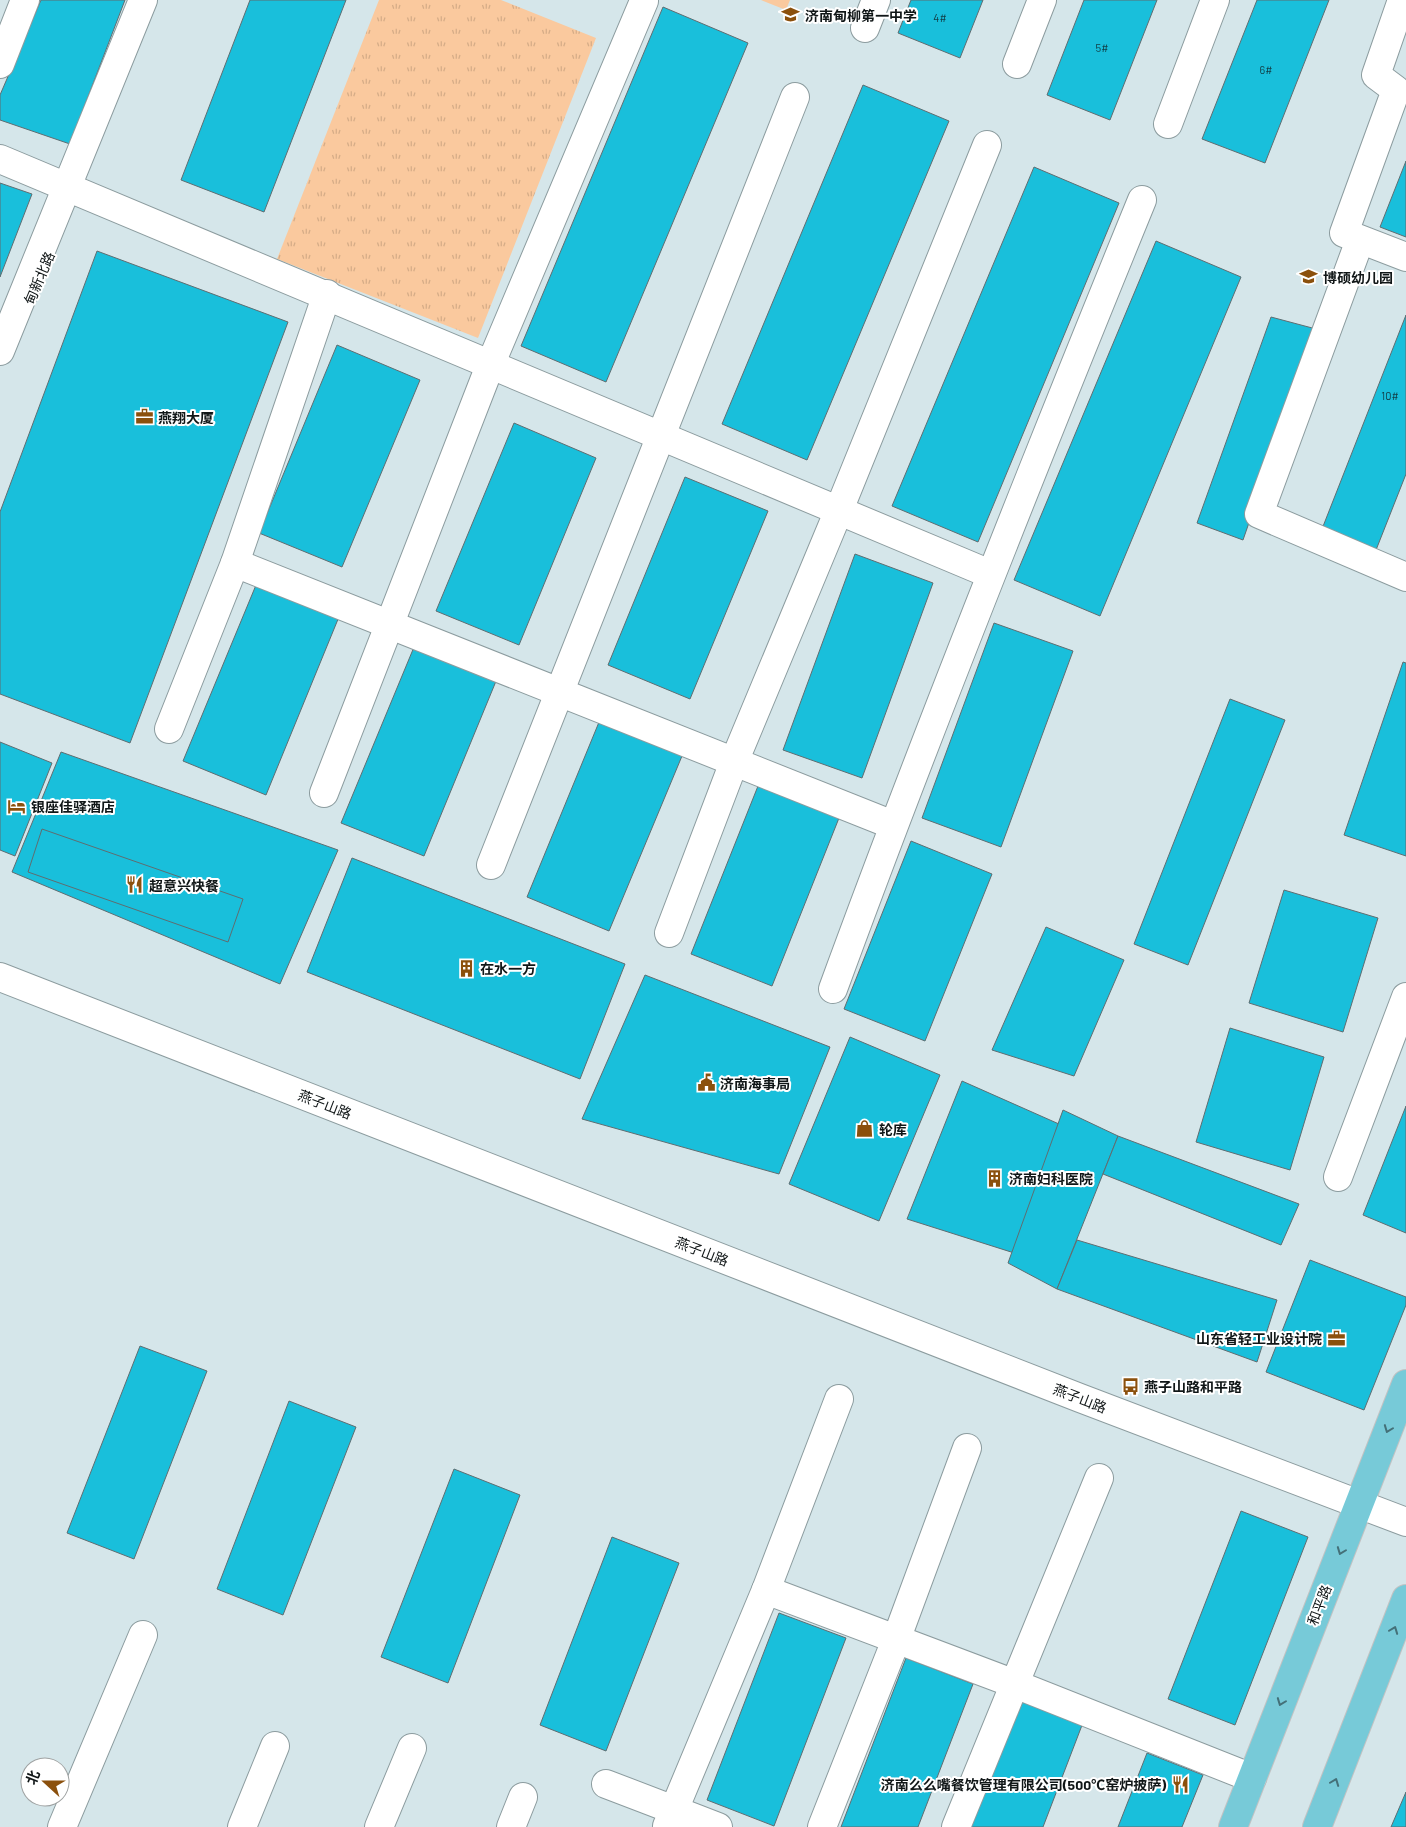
<svg xmlns="http://www.w3.org/2000/svg" width="1406" height="1827" font-family="Barlow,'Noto Sans SC',sans-serif">
	<style>
		.park { fill: url(#park-tufts) }
		.pitch { fill: #fac99e }
		.building { fill: #19bfdb; stroke: #5f6d71 }
		.lines { fill: none; stroke-linecap: round; stroke-linejoin: round }
		.minor-casing { stroke: #8c9c9f; stroke-width: 30 }
		.major-casing { stroke: #c1c2c3; stroke-width: 30 }
		.minor { stroke: #fff; stroke-width: 28 }
		.major { stroke: #77cad8; stroke-width: 28 }
		.oneway { stroke: #447078 }
		.labels { text-anchor: middle; dominant-baseline: central; stroke-width: 4; stroke-linejoin: round; paint-order: stroke }
		.number-label { font-size: 11px; fill: #124048 }
		.poi-label { font-size: 14px; font-weight: bold; fill: #101617; stroke: #fff; text-anchor: start }
		.street-label { font-size: 14px; fill: #101617; stroke: #fff }
	</style>
	<defs>
		<pattern id="park-tufts" width="24" height="20" patternUnits="userSpaceOnUse" patternTransform="scale(1.25)"><rect width="24" height="20" fill="#fac99e"/><path d="M3 7l-1-3M5 7V3M7 7l1-3M15 17l-1-3M17 17v-4M19 17l1-3" fill="none" stroke="#d5ac87"/></pattern>
	</defs>
	<rect width="100%" height="100%" fill="#d5e6ea"/>
	<polygon class="park" points="379,0 501,0 596,38 478,338 277,259"/>
	<polygon class="pitch" points="761,0 790,0 786,10"/>
	<g class="building">
		<polygon points="41,0 125,0 70,144 0,120 0,95"/>
		<polygon points="250,0 346,0 264,212 181,180"/>
		<polygon points="911,0 983,0 960,58 898,33"/>
		<polygon points="1084,0 1157,0 1110,120 1047,95"/>
		<polygon points="1257,0 1329,0 1265,163 1202,139"/>
		<polygon points="663,7 748,43 606,382 521,346"/>
		<polygon points="863,85 949,121 807,460 722,424"/>
		<polygon points="1406,161 1406,237 1380,227"/>
		<polygon points="1034,167 1119,203 978,542 892,506"/>
		<polygon points="0,183 32,194 0,277"/>
		<polygon points="1156,241 1241,277 1100,616 1014,580"/>
		<polygon points="97,251 288,322 130,743 0,694 0,512"/>
		<polygon points="1406,315 1406,474 1376,550 1322,529"/>
		<polygon points="1271,317 1316,329 1243,540 1197,523"/>
		<polygon points="337,345 420,380 342,567 259,533"/>
		<polygon points="514,423 596,458 519,645 436,611"/>
		<polygon points="685,477 768,511 690,699 608,665"/>
		<polygon points="855,554 933,583 862,778 783,750"/>
		<polygon points="261,573 343,607 266,795 183,761"/>
		<polygon points="994,623 1073,651 1001,847 922,818"/>
		<polygon points="419,635 501,669 424,856 341,823"/>
		<polygon points="1403,662 1406,663 1406,856 1344,835"/>
		<polygon points="1230,699 1285,720 1188,965 1134,944"/>
		<polygon points="604,710 687,744 609,931 527,897"/>
		<polygon points="0,742 52,763 15,856 0,850"/>
		<polygon points="61,752 338,850 280,984 12,872"/>
		<polygon points="758,786 839,818 772,986 691,954"/>
		<polygon points="42,829 243,899 228,942 28,872"/>
		<polygon points="911,841 992,874 925,1041 844,1009"/>
		<polygon points="352,858 625,964 580,1079 307,972"/>
		<polygon points="1284,890 1378,918 1343,1032 1249,1003"/>
		<polygon points="1046,927 1124,960 1074,1076 992,1050"/>
		<polygon points="645,975 830,1047 779,1174 582,1119"/>
		<polygon points="1230,1028 1324,1057 1290,1170 1196,1142"/>
		<polygon points="850,1037 940,1075 879,1221 789,1184"/>
		<polygon points="962,1081 1086,1136 1030,1258 907,1219"/>
		<polygon points="1406,1106 1406,1233 1363,1215"/>
		<polygon points="1063,1110 1118,1136 1057,1289 1008,1263"/>
		<polygon points="1118,1136 1299,1204 1281,1245 1103,1174"/>
		<polygon points="1077,1240 1277,1300 1257,1362 1057,1289"/>
		<polygon points="1310,1260 1406,1297 1406,1305 1364,1410 1266,1372"/>
		<polygon points="140,1346 207,1371 134,1559 67,1533"/>
		<polygon points="289,1401 356,1427 283,1615 217,1589"/>
		<polygon points="454,1469 520,1495 448,1683 381,1657"/>
		<polygon points="1241,1511 1308,1537 1235,1725 1168,1699"/>
		<polygon points="612,1537 679,1563 606,1751 540,1725"/>
		<polygon points="779,1613 846,1638 774,1826 707,1800"/>
		<polygon points="906,1658 973,1684 918,1827 841,1827"/>
		<polygon points="1017,1694 1084,1720 1043,1827 966,1827"/>
		<polygon points="1147,1753 1203,1775 1182,1827 1118,1827"/>
		<polygon points="1406,1792 1406,1827 1391,1827"/>
	</g>
	<g class="lines">
		<defs>
			<g id="minor">
				<polyline points="1402,0 1376,75 1396,90 1344,233 1406,257"/>
				<polyline points="865,28 876,0"/>
				<polyline points="0,64 25,0"/>
				<polyline points="1017,64 1042,0"/>
				<polyline points="1168,124 1215,0"/>
				<polyline points="0,159 990,574"/>
				<polyline points="1360,240 1259,514 1406,577"/>
				<polyline points="0,351 143,0"/>
				<polyline points="235,563 893,825"/>
				<polyline points="169,729 235,563 327,294"/>
				<polyline points="324,793 491,363 644,1"/>
				<polyline points="491,865 795,97"/>
				<polyline points="669,933 734,762 839,510 987,145"/>
				<polyline points="0,977 1080,1398 1406,1522"/>
				<path d="M 833,989 C 930,724 1035,462 1142,200"/>
				<polyline points="1338,1177 1406,997"/>
				<polyline points="766,1590 1015,1684 1252,1778"/>
				<polyline points="606,1784 674,1810 766,1590 839,1399"/>
				<polyline points="667,1826 674,1810 718,1827"/>
				<polyline points="62,1827 143,1635"/>
				<polyline points="242,1827 275,1746"/>
				<polyline points="379,1827 412,1748"/>
				<polyline points="511,1827 523,1797"/>
				<polyline points="822,1827 896,1640 967,1448"/>
				<polyline points="956,1827 1099,1478"/>
			</g>
			<g id="major">
				<polyline points="1233,1827 1406,1384"/>
				<polyline points="1317,1827 1406,1599"/>
			</g>
		</defs>
		<use href="#minor" class="minor-casing"/>
		<use href="#major" class="major-casing"/>
		<use href="#minor" class="minor"/>
		<use href="#major" class="major"/>
	</g>
	<defs><path id="oneway-chevron" d="M-2-3.5L2.5 0L-2 3.5" fill="none" stroke-width="1.6" stroke-linecap="round" stroke-linejoin="round" transform="scale(1.25)"/></defs>
	<g class="oneway">
		<use href="#oneway-chevron" transform="translate(1388 1429) rotate(111)"/>
		<use href="#oneway-chevron" transform="translate(1341 1551) rotate(111)"/>
		<use href="#oneway-chevron" transform="translate(1394 1630) rotate(-69)"/>
		<use href="#oneway-chevron" transform="translate(1281 1702) rotate(111)"/>
		<use href="#oneway-chevron" transform="translate(1335 1782) rotate(-69)"/>
	</g>
	<defs>
		<symbol id="school-bare" viewBox="-9 -9 18 18"><path d="M0-5L7-2L0 1L-7-2ZM-4 1L0 2.5L4 1V4Q0 6-4 4Z" fill="#8b500c" stroke="#fff" stroke-width="2.5" paint-order="stroke"/></symbol>
		<symbol id="office-bare" viewBox="-9 -9 18 18"><path d="M-6-3h4V-5.5h4V-3h4V5H-6ZM-1-4.5V-3h2v-1.5ZM-6 0V1H6V0Z" fill="#8b500c" stroke="#fff" stroke-width="2.5" paint-order="stroke"/></symbol>
		<symbol id="hotel-bare" viewBox="-9 -9 18 18"><path d="M-6-4.5h1.5V1H6V5H4.5V3h-9V5H-6ZM-4 0a1.8 1.8 0 1 1 3.6 0ZM.5 0V-2.5h3Q6-2.5 6 0Z" fill="#8b500c" stroke="#fff" stroke-width="2.5" paint-order="stroke"/></symbol>
		<symbol id="restaurant-bare" viewBox="-9 -9 18 18"><path d="M-5-6h1v4h1v-4h1v4h1v-4h1v5L-1.5 .5V6h-2V.5L-5-1ZM5-6V6H3V1.5H1.5Q1.5-4 5-6Z" fill="#8b500c" stroke="#fff" stroke-width="2.5" paint-order="stroke"/></symbol>
		<symbol id="building-bare" viewBox="-9 -9 18 18"><path d="M-4-6H4V6H1V3H-1V6H-4ZM-2.5-4.3h1.7v1.8h-1.7ZM.8-4.3h1.7v1.8H.8ZM-2.5-1h1.7V.8h-1.7ZM.8-1h1.7V.8H.8Z" fill="#8b500c" stroke="#fff" stroke-width="2.5" paint-order="stroke"/></symbol>
		<symbol id="civic-bare" viewBox="-9 -9 18 18"><path d="M-.6-6.5H3V-4.5H.6V-3L4-1V1h2V6H-6V1h2V-1L-.6-3ZM-1.2 2.5V6h2.4V2.5Z" fill="#8b500c" stroke="#fff" stroke-width="2.5" paint-order="stroke"/></symbol>
		<symbol id="shop-bare" viewBox="-9 -9 18 18"><path d="M-5-2.5h2.3a2.7 3.5 0 0 1 5.4 0H5L5.5 6h-11ZM-1.5-2.5h3a1.5 2.3 0 0 0-3 0Z" fill="#8b500c" stroke="#fff" stroke-width="2.5" paint-order="stroke"/></symbol>
		<symbol id="bus-bare" viewBox="-9 -9 18 18"><path d="M-5-6H5V4H4V6H2V4H-2V6H-4V4H-5ZM-3.5-4V0h7V-4ZM-3.5 1.2v1.5H-2V1.2ZM2 1.2v1.5H3.5V1.2Z" fill="#8b500c" stroke="#fff" stroke-width="2.5" paint-order="stroke"/></symbol>
	</defs>
	<g fill-rule="evenodd">
		<use href="#school-bare" x="778" y="2" width="25" height="25"/>
		<use href="#school-bare" x="1296" y="264" width="25" height="25"/>
		<use href="#office-bare" x="132" y="404" width="25" height="25"/>
		<use href="#hotel-bare" x="4" y="794" width="25" height="25"/>
		<use href="#restaurant-bare" x="122" y="872" width="25" height="25"/>
		<use href="#building-bare" x="454" y="956" width="25" height="25"/>
		<use href="#civic-bare" x="694" y="1070" width="25" height="25"/>
		<use href="#shop-bare" x="852" y="1116" width="25" height="25"/>
		<use href="#building-bare" x="982" y="1166" width="25" height="25"/>
		<use href="#office-bare" x="1324" y="1326" width="25" height="25"/>
		<use href="#bus-bare" x="1118" y="1374" width="25" height="25"/>
		<use href="#restaurant-bare" x="1168" y="1772" width="25" height="25"/>
	</g>
	<g class="labels">
		<g class="number-label">
			<text x="940" y="17">4#</text>
			<text x="1102" y="47">5#</text>
			<text x="1266" y="69">6#</text>
			<text x="1390" y="395">10#</text>
		</g>
		<g class="poi-label">
			<text x="805" y="15">济南甸柳第一中学</text>
			<text x="1323" y="277">博硕幼儿园</text>
			<text x="158" y="417">燕翔大厦</text>
			<text x="31" y="806">银座佳驿酒店</text>
			<text x="149" y="885">超意兴快餐</text>
			<text x="480" y="968">在水一方</text>
			<text x="720" y="1083">济南海事局</text>
			<text x="879" y="1129">轮库</text>
			<text x="1009" y="1178">济南妇科医院</text>
			<text x="1322" y="1338" text-anchor="end">山东省轻工业设计院</text>
			<text x="1144" y="1386">燕子山路和平路</text>
			<text x="1166" y="1784" text-anchor="end">济南么么嘴餐饮管理有限公司(500℃窑炉披萨)</text>
		</g>
		<g class="street-label">
			<text transform="translate(39 278) rotate(-67)">甸新北路</text>
			<text transform="translate(325 1104) rotate(21)">燕子山路</text>
			<text transform="translate(702 1251) rotate(21)">燕子山路</text>
			<text transform="translate(1080 1398) rotate(21)">燕子山路</text>
			<text transform="translate(1319 1605) rotate(-69)">和平路</text>
		</g>
	</g>
	<g transform="translate(45 1782) rotate(291)"><circle r="24" fill="#ffffff" stroke="#9fa2a2"/>
	<path d="M0-4L9 19L0 12L-9 19Z" fill="#8b500c"/>
	<text y="-8" font-size="14" font-weight="bold" text-anchor="middle" fill="#101617">北</text>
	</g>
</svg>
